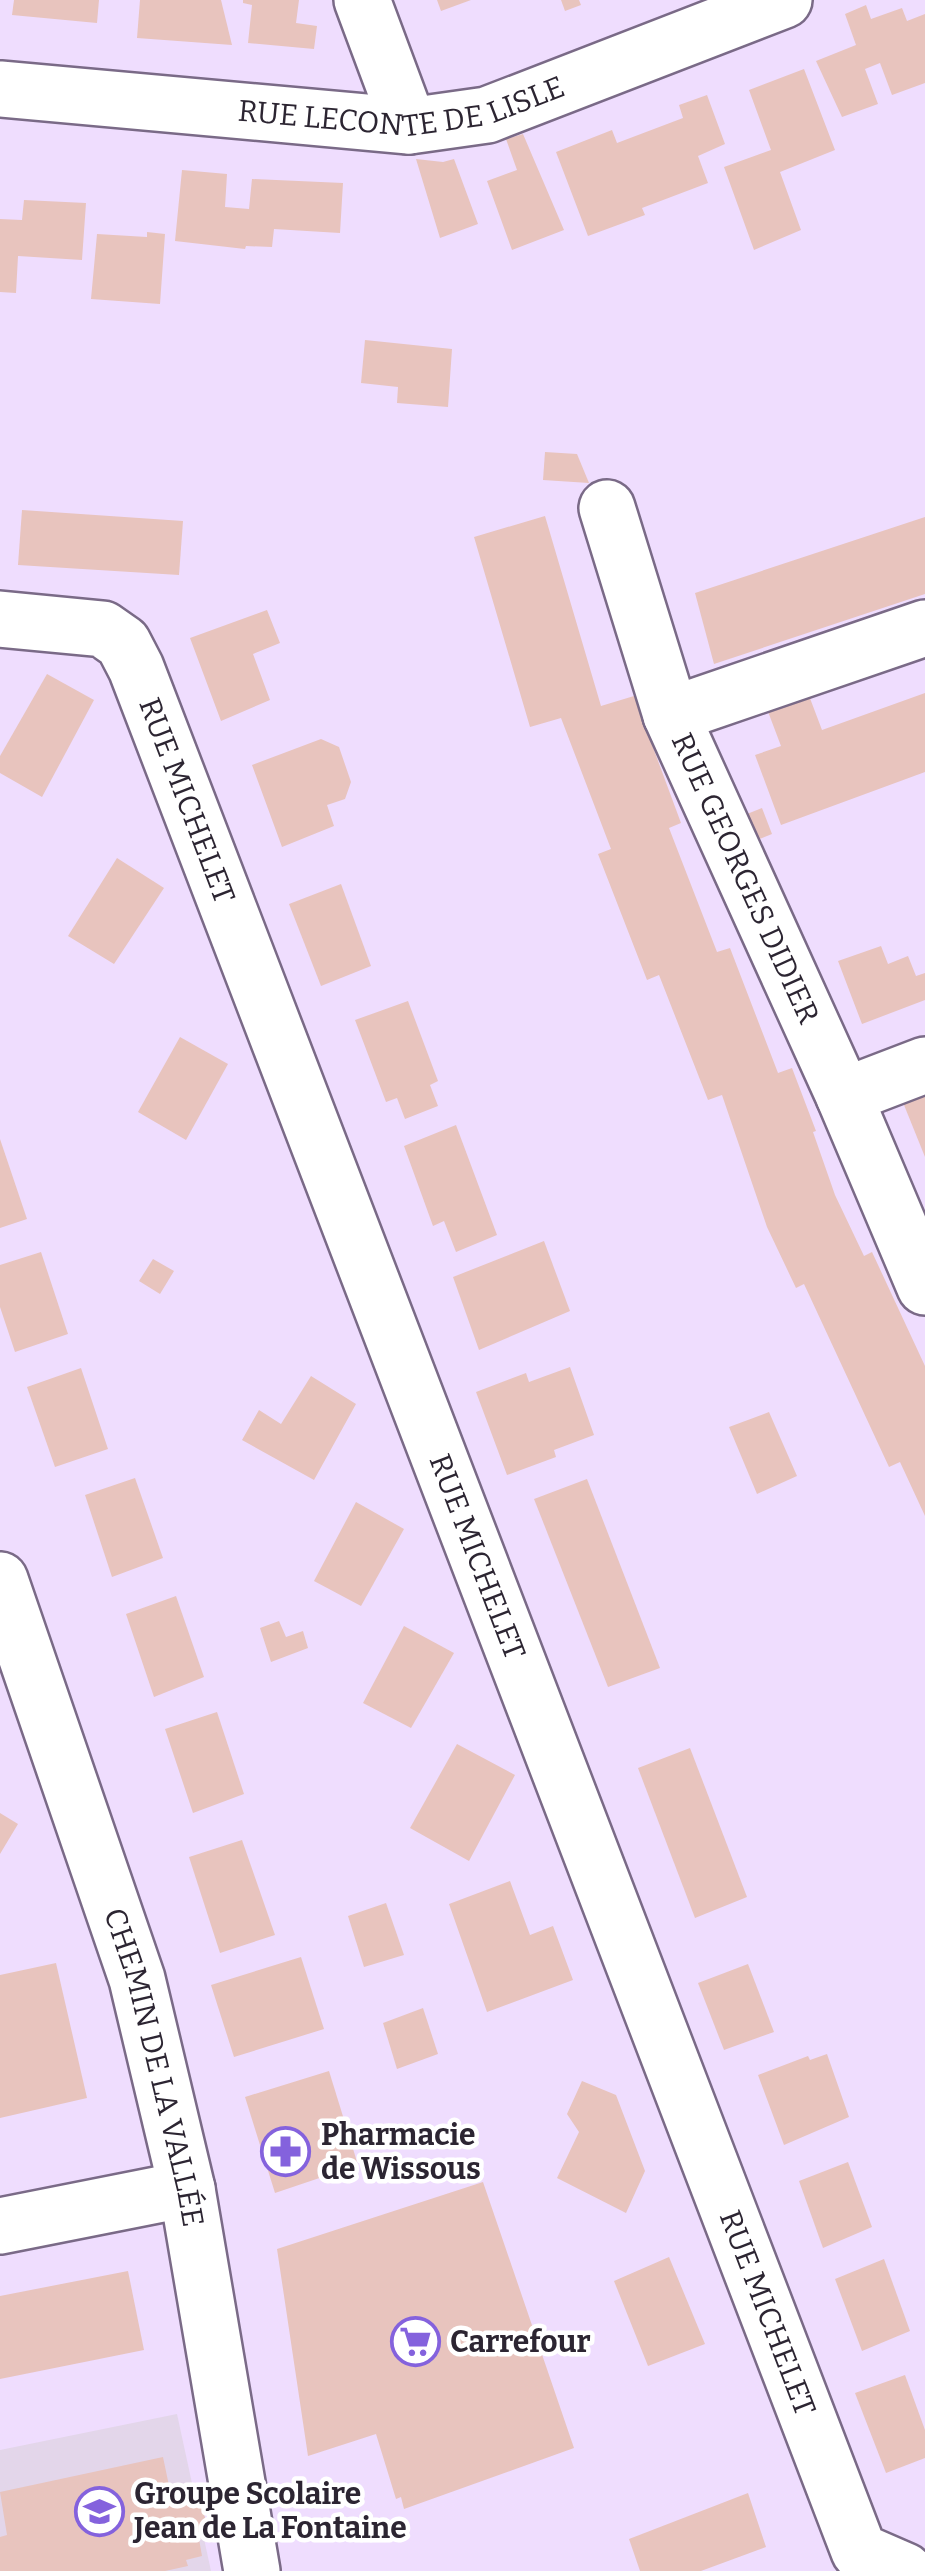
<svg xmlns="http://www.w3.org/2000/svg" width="925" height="2571" font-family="Bitter,serif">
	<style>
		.education { fill: #e3d6ea }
		.building { fill: #e8c4be }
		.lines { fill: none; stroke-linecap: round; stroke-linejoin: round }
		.minor-casing { stroke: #7a6a87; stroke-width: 60 }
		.minor { stroke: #fff; stroke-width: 55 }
		.labels { text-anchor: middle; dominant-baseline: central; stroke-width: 9; stroke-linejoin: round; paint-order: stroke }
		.street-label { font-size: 30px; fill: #2c2532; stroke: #fff }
		.poi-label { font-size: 30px; font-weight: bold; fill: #2c2532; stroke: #fff; text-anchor: start }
	</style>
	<rect width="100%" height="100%" fill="#efddfe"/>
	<polygon class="education" points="177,2414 211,2571 0,2571 0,2450"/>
	<g class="building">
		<polygon points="14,0 99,0 97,23 12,15"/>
		<polygon points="140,0 221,0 232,45 137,38"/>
		<polygon points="243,0 299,0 296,23 317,26 314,49 248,43 252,5 243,3"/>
		<polygon points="437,0 471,0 441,11"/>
		<polygon points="561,0 579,0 581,5 565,11"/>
		<polygon points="866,5 871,19 902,8 907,21 925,14 925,83 892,95 880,63 865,69 878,104 842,117 816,61 856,45 845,14"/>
		<polygon points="804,69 835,150 780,172 801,230 754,250 724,167 771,150 749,90"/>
		<polygon points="707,95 725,144 698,156 708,183 642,208 645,215 588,236 556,152 612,130 617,143 683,118 679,105"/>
		<polygon points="523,134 564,230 512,250 487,181 517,170 506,139"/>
		<polygon points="416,159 443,162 454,159 478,224 440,238"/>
		<polygon points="182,170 227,174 225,207 249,209 252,179 343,183 340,233 274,229 272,247 246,246 245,249 175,241"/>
		<polygon points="24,200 86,203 82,260 18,256 16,293 0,292 0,219 22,220"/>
		<polygon points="147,232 165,234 160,304 91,299 97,234 147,237"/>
		<polygon points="365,340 452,349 448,407 397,403 398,387 361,383"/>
		<polygon points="545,452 577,454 589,483 543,480"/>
		<polygon points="22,510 183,521 179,575 18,565"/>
		<polygon points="545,516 601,706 634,696 681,823 669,828 717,952 730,948 778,1073 792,1068 816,1131 813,1132 835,1195 864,1256 872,1252 925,1366 925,1516 900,1462 889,1467 804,1284 796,1288 767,1227 722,1095 708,1100 659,975 647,980 598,854 611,849 561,718 530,727 474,537"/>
		<polygon points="925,517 925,594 714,664 695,593"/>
		<polygon points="267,610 280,643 253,654 270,700 221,721 190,638"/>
		<polygon points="47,674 94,700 42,797 0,773 0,756"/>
		<polygon points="808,693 822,730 925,693 925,772 781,825 755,755 781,746 767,709"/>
		<polygon points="321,739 339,747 351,782 345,799 327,805 334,826 282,847 252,765"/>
		<polygon points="762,808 772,834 757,840 747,814"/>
		<polygon points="117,858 164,888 114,964 68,936"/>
		<polygon points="341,884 371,966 321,986 289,904"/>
		<polygon points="881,946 888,964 908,956 916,976 925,973 925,1000 862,1024 838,961"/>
		<polygon points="408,1001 438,1081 430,1085 438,1106 405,1119 397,1098 386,1102 355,1020"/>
		<polygon points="180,1037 228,1064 186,1140 138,1112"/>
		<polygon points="925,1091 925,1157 902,1100"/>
		<polygon points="456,1125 497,1235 456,1252 444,1221 433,1226 404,1146"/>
		<polygon points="0,1139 27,1219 0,1228"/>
		<polygon points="544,1241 570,1311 479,1350 453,1277"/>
		<polygon points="41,1252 68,1334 15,1352 0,1307 0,1265"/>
		<polygon points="153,1259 174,1271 160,1294 139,1281"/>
		<polygon points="570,1367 594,1435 554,1450 556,1457 507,1475 476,1392 526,1373 529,1382"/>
		<polygon points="81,1368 108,1449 55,1467 27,1387"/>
		<polygon points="311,1376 356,1404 314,1480 242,1440 259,1410 281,1424"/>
		<polygon points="769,1412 797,1476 757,1494 729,1427"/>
		<polygon points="135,1478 163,1558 112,1577 85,1495"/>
		<polygon points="587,1479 660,1668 608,1687 534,1499"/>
		<polygon points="356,1502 404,1529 361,1606 314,1581"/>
		<polygon points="176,1596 204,1677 154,1697 126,1614"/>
		<polygon points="279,1621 286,1637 303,1631 308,1648 271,1662 260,1628"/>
		<polygon points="404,1626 454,1653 411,1728 363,1703"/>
		<polygon points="217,1712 244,1794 193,1813 165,1729"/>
		<polygon points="457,1744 515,1775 469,1861 410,1828"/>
		<polygon points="690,1748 747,1897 695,1918 638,1768"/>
		<polygon points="0,1813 18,1824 0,1854"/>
		<polygon points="242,1840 275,1935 220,1953 189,1857"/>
		<polygon points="510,1881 530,1935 553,1926 573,1980 487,2012 449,1904"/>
		<polygon points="386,1903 404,1955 364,1967 348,1916"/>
		<polygon points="301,1957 324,2029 234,2057 211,1985"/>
		<polygon points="56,1963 87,2098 0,2118 0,1975"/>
		<polygon points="748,1964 774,2032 724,2050 698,1983"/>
		<polygon points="423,2008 438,2054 397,2069 383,2023"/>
		<polygon points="827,2054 849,2117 784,2145 758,2075 808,2056 810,2060"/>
		<polygon points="329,2071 358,2165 275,2193 245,2097"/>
		<polygon points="582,2081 616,2095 645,2171 626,2213 557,2178 579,2132 567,2114"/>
		<polygon points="848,2162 872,2227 823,2248 799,2181"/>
		<polygon points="483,2182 574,2448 404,2509 401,2497 396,2499 376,2434 308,2456 277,2249"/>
		<polygon points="669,2257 705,2344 648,2366 614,2281"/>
		<polygon points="884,2259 910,2331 862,2351 835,2279"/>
		<polygon points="128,2271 144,2350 0,2379 0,2296"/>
		<polygon points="905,2375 925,2430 925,2458 886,2473 855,2393"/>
		<polygon points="163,2457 172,2500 200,2494 209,2537 199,2539 202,2556 186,2560 188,2566 165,2571 0,2571 0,2537 7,2535 0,2492"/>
		<polygon points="748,2493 766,2547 701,2571 640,2571 629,2539"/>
	</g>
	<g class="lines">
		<defs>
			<g id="minor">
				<polyline points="362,0 409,126"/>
				<path id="s1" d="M 0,89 L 409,126 L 487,115 L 784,0"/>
				<polyline points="607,508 671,715"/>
				<path id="s2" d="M 0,619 L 103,629 L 123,643 L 136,668 L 859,2551 L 905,2571"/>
				<path id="s3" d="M 925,628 L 671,715 L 844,1096 L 925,1287"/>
				<polyline points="844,1096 925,1065"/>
				<path id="s4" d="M 0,1580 L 137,1979 L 187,2189 L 252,2571"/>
				<polyline points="0,2226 187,2189"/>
			</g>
		</defs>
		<use href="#minor" class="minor-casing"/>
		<use href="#minor" class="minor"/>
	</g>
	<defs>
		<symbol id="pharmacy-ring" viewBox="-11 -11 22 22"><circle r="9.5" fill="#fff" stroke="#8462dd" stroke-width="1.5"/><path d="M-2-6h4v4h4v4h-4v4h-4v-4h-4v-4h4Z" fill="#8462dd"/></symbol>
		<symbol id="supermarket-ring" viewBox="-11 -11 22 22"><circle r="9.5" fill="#fff" stroke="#8462dd" stroke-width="1.5"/><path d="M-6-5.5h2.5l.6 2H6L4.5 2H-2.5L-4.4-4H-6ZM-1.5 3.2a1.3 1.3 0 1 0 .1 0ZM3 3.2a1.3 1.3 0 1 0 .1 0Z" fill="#8462dd"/></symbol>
		<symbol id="school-ring" viewBox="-11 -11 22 22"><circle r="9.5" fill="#fff" stroke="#8462dd" stroke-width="1.5"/><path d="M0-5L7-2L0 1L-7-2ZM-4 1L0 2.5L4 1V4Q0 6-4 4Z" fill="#8462dd"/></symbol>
	</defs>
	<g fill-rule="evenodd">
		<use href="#pharmacy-ring" x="258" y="2124" width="55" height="55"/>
		<use href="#supermarket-ring" x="388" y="2314" width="55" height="55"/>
		<use href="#school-ring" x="72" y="2484" width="55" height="55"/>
	</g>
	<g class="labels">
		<g class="street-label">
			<text stroke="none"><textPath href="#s1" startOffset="405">RUE LECONTE DE LISLE</textPath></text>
			<text stroke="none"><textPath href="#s2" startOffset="298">RUE MICHELET</textPath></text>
			<text stroke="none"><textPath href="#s3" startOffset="448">RUE GEORGES DIDIER</textPath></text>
			<text stroke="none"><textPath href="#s2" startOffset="1108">RUE MICHELET</textPath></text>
			<text stroke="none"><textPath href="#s4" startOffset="512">CHEMIN DE LA VALLÉE</textPath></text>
			<text stroke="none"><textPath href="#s2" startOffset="1918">RUE MICHELET</textPath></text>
		</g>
		<g class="poi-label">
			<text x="321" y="2135">Pharmacie<tspan x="321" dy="34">de Wissous</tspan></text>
			<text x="450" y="2342">Carrefour</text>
			<text x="134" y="2494">Groupe Scolaire<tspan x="134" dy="34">Jean de La Fontaine</tspan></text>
		</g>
	</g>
</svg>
